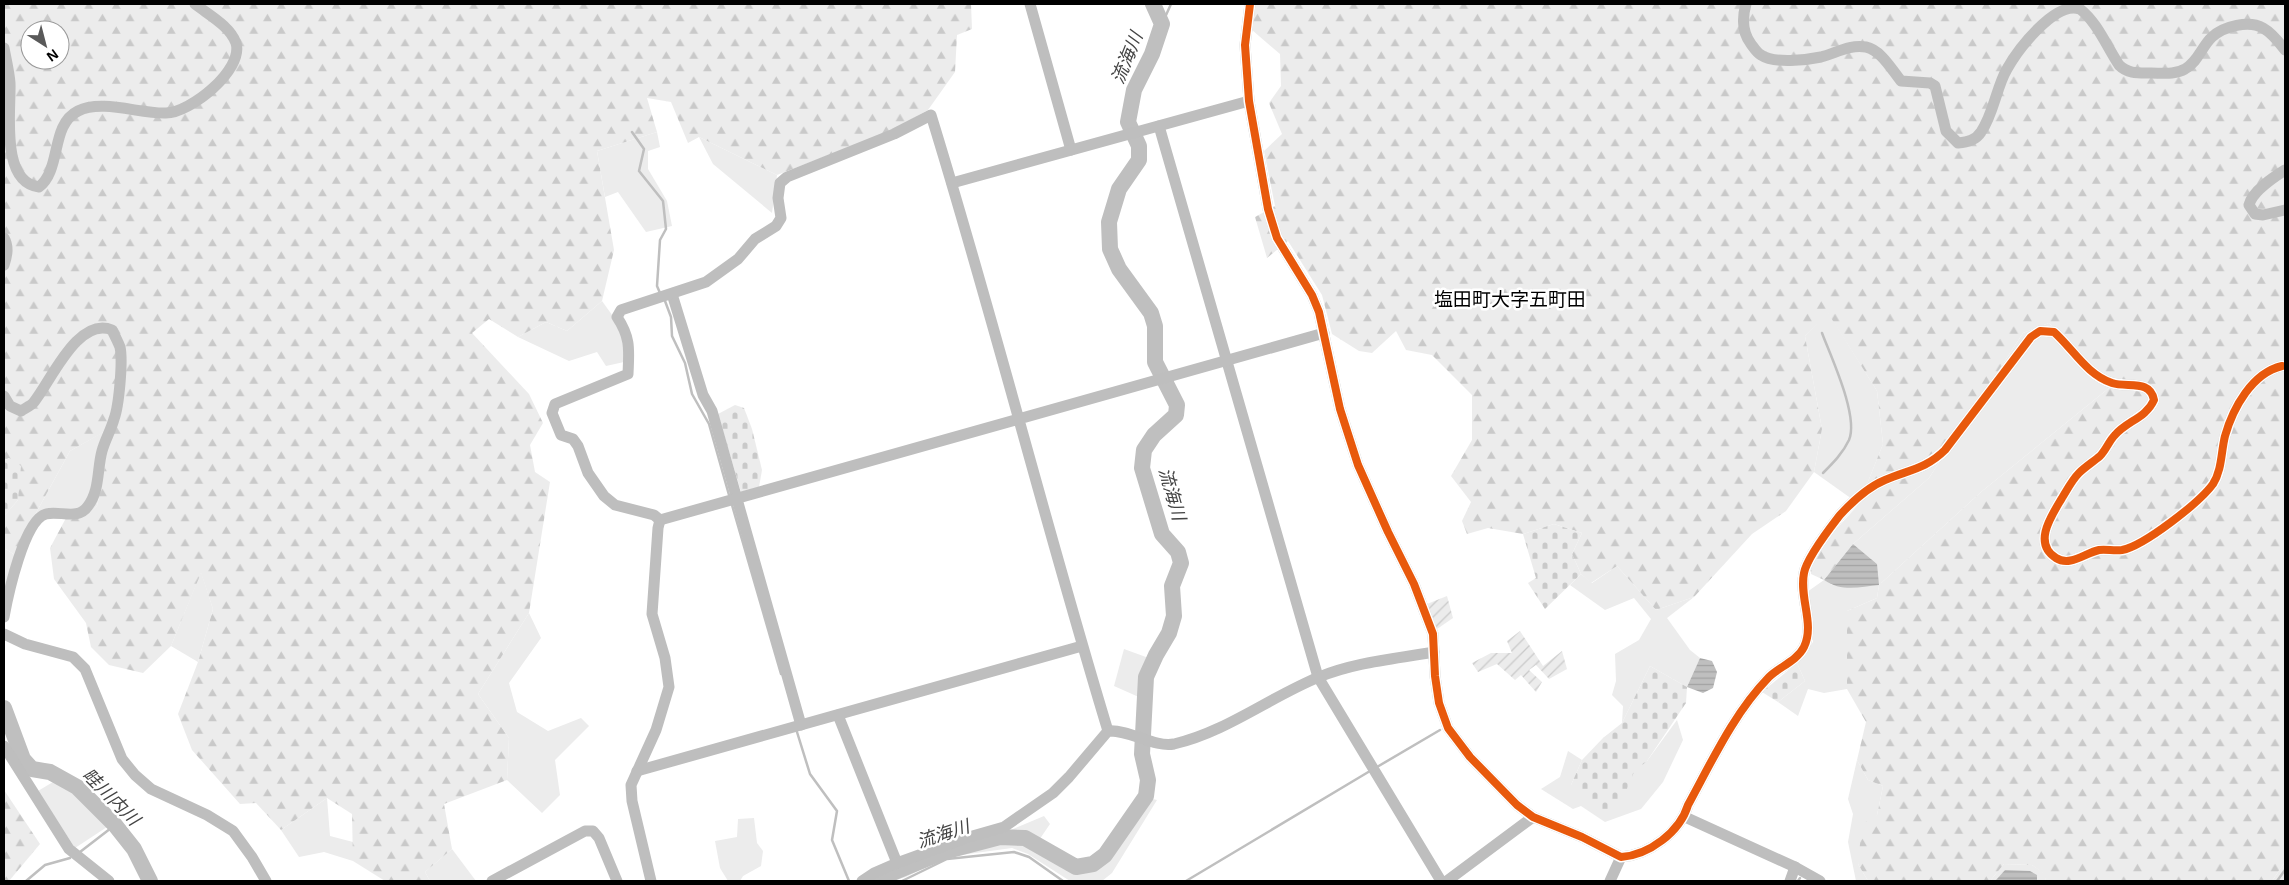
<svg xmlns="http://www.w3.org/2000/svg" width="2289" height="885" font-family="Helvetica,'Noto Sans JP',sans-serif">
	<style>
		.green { fill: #ececec }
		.forest { fill: url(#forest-firs); fill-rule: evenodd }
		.cemetery { fill: url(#cemetery-stones) }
		.garden { fill: url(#garden-furrows) }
		.water { fill: url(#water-rules) }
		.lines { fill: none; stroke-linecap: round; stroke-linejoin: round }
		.stream { stroke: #bfbfbf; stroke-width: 2.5 }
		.river { stroke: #bfbfbf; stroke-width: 16 }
		.minor { stroke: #bebebe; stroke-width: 11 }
		.cycleway-casing { stroke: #fff; stroke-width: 11 }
		.cycleway { stroke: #e8590c; stroke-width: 8 }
		.labels { text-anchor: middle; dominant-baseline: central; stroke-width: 5; stroke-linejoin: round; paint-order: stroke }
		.water-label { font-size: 18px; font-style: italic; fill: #444; stroke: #fff }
		.quarter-label { font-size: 19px; fill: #000; stroke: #fff }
	</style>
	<defs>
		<pattern id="forest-firs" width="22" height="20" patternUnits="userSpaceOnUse" patternTransform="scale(1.25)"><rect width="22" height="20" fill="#ececec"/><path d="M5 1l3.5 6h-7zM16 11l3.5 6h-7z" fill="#c9c9c9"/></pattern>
		<pattern id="cemetery-stones" width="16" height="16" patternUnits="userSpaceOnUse" patternTransform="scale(1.25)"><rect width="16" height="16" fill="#ececec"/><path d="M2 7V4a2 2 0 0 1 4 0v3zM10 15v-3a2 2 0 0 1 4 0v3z" fill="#c9c9c9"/></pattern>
		<pattern id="garden-furrows" width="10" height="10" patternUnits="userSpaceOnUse" patternTransform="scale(1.25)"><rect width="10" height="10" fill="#ececec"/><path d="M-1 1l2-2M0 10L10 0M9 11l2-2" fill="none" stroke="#c9c9c9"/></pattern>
		<pattern id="water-rules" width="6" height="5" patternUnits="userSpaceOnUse" patternTransform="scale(1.25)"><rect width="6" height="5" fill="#bfbfbf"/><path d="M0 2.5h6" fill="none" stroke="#a2a2a2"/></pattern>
	</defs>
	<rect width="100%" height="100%" fill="#fff"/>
	<g class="green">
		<polygon points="657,132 660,147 648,151 648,169 667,201 672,226 646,232 618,192 605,197 597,151"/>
		<polygon points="699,137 777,175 772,213 713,164"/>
		<polygon points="602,301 625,333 624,362 606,366 597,352 569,361 518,337 546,322 567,331"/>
		<polygon points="1828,312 1877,391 1883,444 1859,504 1814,472 1822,429 1805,336"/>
		<polygon points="2049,323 2109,388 1981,492 1879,585 1877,598 1847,611 1847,689 1824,693 1808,689 1798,716 1778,702 1805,681 1797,663 1813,642 1807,592 1824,580 1832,585 1877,564 1853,544 1929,478 2023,333"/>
		<polygon points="114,426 97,506 83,519 47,517 36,513 70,451"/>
		<polygon points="4,548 18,557 5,590 4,590"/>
		<polygon points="1617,566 1656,610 1694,597 1667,618 1690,650 1700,658 1687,687 1650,666 1622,723 1623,706 1612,695 1616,681 1615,654 1639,640 1651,619 1634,598 1605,610 1570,585 1581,574 1592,583"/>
		<polygon points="201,572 213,609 198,662 171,646"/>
		<polygon points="529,613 541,638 509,683 517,712 548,731 581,718 589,726 555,760 560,795 542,813 507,780 509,738 478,694"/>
		<polygon points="1124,649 1146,657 1141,698 1114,686"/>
		<polygon points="1677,720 1683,740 1663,782 1641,809 1605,822 1581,806 1573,809 1541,789 1560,777 1568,751 1582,760 1571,785 1634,772 1603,738 1612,732 1647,761"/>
		<polygon points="1857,760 1868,780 1883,786 1877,815 1858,864 1868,881 1856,881 1848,842 1853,814 1848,799"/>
		<polygon points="53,782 74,792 107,827 75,848 38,791"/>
		<polygon points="327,798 330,836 353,842 353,861 324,852 299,857 281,830"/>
		<polygon points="1149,798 1157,800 1112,873 1102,881 1070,881 1028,854 1012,848 946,857 906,877 893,881 878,881 944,854 996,841 1013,829 1044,816 1050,824 1033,849 1074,872 1096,867 1108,857"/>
		<polygon points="754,818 757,843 763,851 761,866 743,876 740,881 728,881 720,868 715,841 737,837 738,819"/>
		<polygon points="452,849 476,881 430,881 425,872"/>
		<polygon points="2285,862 2285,881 2272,881"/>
		<polygon points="2004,864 2032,865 2045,874 2046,881 2037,881 2037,875 2005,870 1995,881 1990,881"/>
	</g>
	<g class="forest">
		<path d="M 4,4 L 971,4 L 972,29 L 957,35 L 955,72 L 928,110 L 890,131 L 777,175 L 699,137 L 688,143 L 671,102 L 647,98 L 657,132 L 597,151 L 614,250 L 602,301 L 567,331 L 546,322 L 518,337 L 489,319 L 472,333 L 529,394 L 543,423 L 530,445 L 535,472 L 550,482 L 529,613 L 478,694 L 509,738 L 507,780 L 444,804 L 452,849 L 425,872 L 430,881 L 385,881 L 353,861 L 352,814 L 327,798 L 281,830 L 256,803 L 240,804 L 192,750 L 178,714 L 198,662 L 213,609 L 201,573 L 171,646 L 143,673 L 109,665 L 91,647 L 86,623 L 54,579 L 50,548 L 66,518 L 83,518 L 97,506 L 113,427 L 70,451 L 36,513 L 18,557 L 4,548 L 4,516 L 18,500 L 9,458 L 4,461 ZM 30,30 L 60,30 L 60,60 L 30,60 Z"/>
		<polygon points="1254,4 2285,4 2285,862 2272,881 2046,881 2044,874 2032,865 2004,864 1990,881 1868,881 1858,864 1862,824 1877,815 1883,786 1868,780 1857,760 1866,722 1847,689 1847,611 1877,598 1879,585 1981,492 2109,388 2049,323 2023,333 1929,478 1853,544 1824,580 1811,574 1810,558 1859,504 1883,444 1877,391 1828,313 1805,336 1822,429 1814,472 1786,511 1752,534 1694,597 1656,610 1617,566 1591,583 1581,574 1572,554 1582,533 1554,524 1523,534 1488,528 1467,534 1462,521 1471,502 1451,476 1472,440 1472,395 1432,355 1406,350 1396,331 1372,353 1359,351 1332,334 1322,295 1288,241 1267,258 1255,217 1275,206 1264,151 1282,134 1269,103 1281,86 1280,54 1252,30"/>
		<polygon points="4,790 40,844 9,881 4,881"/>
	</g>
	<g class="cemetery">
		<polygon points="735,405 744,408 752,429 762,470 759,487 741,492 718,414"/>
		<polygon points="9,458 21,466 18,500 4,516 4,461"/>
		<polygon points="1554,524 1582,533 1572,554 1581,574 1545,609 1528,583 1536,578 1523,534"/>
		<polygon points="1797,663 1805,681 1778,702 1762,692"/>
		<polygon points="1650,666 1687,687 1686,703 1647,761 1634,772 1620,806 1605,812 1571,785 1582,760 1603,738 1622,723"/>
	</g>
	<g class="garden">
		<polygon points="1447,596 1453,618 1437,629 1427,604"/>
		<polygon points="1520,631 1543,666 1562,651 1567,669 1549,679 1536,665 1529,670 1542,682 1536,692 1521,675 1515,680 1497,664 1478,672 1472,663 1491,653 1512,653 1507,641"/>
	</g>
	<g class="water">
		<path d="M 1853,544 L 1877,564 L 1879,585 C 1860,587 1841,592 1824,580 Z"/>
		<polygon points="1700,658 1712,661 1717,672 1713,688 1703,693 1687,687"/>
		<polygon points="2005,870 2030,871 2037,875 2037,881 1995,881"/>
	</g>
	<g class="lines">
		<g class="stream">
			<polyline points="1162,24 1171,4"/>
			<polyline points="632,132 644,149 639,171 663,201 666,229 660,240 657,286 660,293"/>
			<polyline points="665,301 671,317 672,336 685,363 692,394 709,424 729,495"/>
			<path d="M 1822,333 C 1831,357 1859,416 1849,440 C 1843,453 1833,463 1823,473"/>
			<polyline points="732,505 781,674"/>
			<polyline points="797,732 810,774 837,811 832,840 849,881"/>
			<polyline points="1377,767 1440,730"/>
			<polyline points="80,852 115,825"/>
			<polyline points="26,881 45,865 70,858"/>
			<polyline points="902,881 947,859 1014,852 1029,857 1063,881"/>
			<polyline points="1186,881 1370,771"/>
			<polyline points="1798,881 1800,878"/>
			<polyline points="2277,881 2285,870"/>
		</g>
		<g class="river">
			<polyline points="4,708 23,759 32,769 50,772 77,787 115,825 134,849 150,881"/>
			<polyline points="873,881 943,852 1000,837 1025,838 1076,867 1093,864 1105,855 1146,796 1148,780 1142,754 1146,677 1156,655 1169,633 1174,616 1172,586 1181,563 1178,552 1162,534 1142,468 1144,450 1154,435 1176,415 1177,405 1155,362 1155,326 1151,313 1119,269 1110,249 1109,222 1119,189 1139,160 1139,146 1128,122 1134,90 1152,54 1162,24 1153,4"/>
		</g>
		<g class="minor">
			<polyline points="1030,4 1071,150"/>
			<path d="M 1250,4 L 1245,45 L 1249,101 L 1268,209 L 1277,238 L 1312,295 L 1319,312 L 1340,409 L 1358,465 L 1388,532 L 1414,584 L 1433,634 L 1435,676 L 1439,703 L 1448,728 L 1470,757 L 1517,805 L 1533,817 L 1582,837 L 1621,857 C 1649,855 1680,832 1688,805 C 1712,761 1734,713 1769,677 C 1779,667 1797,661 1804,647 C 1815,624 1799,598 1804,573 C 1807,557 1830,528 1840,515 C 1852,502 1868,487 1885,480 C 1908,470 1926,469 1945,450 L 2031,337 L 2040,331 L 2054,332 C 2073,349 2087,375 2112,383 C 2128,388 2150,379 2154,400 C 2146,418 2127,421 2115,435 C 2109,441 2106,450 2100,456 C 2093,462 2085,467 2079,473 C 2072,480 2067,490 2062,498 C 2052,515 2032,543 2056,558 C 2070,567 2085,553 2099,550 C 2106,549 2114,551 2122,550 C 2144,546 2200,502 2213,484 C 2222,470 2221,452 2225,436 C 2233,408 2252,373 2282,366"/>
			<path d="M 1746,4 C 1742,18 1742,32 1751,44 C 1754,48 1757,53 1761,55 C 1774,64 1807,60 1821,57 C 1836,53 1850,44 1866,47 C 1881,50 1892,70 1901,81 L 1930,83 L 1935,86 L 1946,131 L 1958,143 C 1968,142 1976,140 1981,132 C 1994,113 1996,88 2007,69 C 2017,51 2055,0 2080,9 C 2097,22 2107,47 2119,65 C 2128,74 2138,73 2151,73 C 2162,73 2175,75 2185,69 C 2198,62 2202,46 2212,37 C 2224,26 2249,20 2263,28 C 2272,33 2279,42 2285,50"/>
			<path d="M 4,48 C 6,59 9,71 10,83 C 11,111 0,182 39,187 C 62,169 50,125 78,111 C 102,99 140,114 166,113 C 190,113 244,70 236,43 C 230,26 209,15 195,4"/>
			<polyline points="1159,126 1318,677 1441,881"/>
			<path d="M 2285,170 C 2274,177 2252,191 2249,205 L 2255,214 L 2263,215 L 2285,210"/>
			<polyline points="952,183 1249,101"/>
			<path d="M 4,238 C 9,247 7,256 4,265"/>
			<polyline points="672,294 703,395 712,411 801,725"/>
			<path d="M 4,396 L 10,406 L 21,411 C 25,408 31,406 34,402 C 51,381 78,316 112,330 C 115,336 118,342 120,347 C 123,361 119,406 114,419 C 111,430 105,440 102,451 C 97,469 100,490 88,506 C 78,521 59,510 46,514 C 24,520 8,595 4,617"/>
			<polyline points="4,634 25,644 73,657 85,669 122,759 135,775 151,789 207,815 233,831 252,857 266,881"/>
			<polyline points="838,715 897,863"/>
			<path d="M 1108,731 C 1046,527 994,319 931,115 L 894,134 L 787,177 L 780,183 L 778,198 L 781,218 L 776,226 L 755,239 L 738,259 L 706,282 L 621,310 L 617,317 C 631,338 629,350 628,374 L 555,404 L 552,413 L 561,435 L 573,439 L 578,446 L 588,473 L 604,496 L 615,505 L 654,515 L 660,520 L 1324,333"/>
			<polyline points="4,746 69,849 109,881"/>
			<polyline points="637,771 1082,646"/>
			<polyline points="1685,817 1795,867 1820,881"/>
			<polyline points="492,881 585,831 593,831 599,838 617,881"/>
			<polyline points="651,881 632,801 631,785 656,730 669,687 665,658 652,614 658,528 660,520"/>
			<path d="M 862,881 L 874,873 L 897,863 L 969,837 L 1004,827 L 1053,793 L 1069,777 L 1108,731 C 1129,729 1154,748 1174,744 C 1226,732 1270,697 1319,677 C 1355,662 1395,659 1434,652"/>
			<polyline points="1447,881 1533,817"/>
			<polyline points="1610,881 1621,857"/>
			<polyline points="1790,881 1795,867"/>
		</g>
		<defs>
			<path id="cycleway" d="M 1250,4 L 1245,45 L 1249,101 L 1268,209 L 1277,238 L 1312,295 L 1319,312 L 1340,409 L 1358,465 L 1388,532 L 1414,584 L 1433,634 L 1435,676 L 1439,703 L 1448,728 L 1470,757 L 1517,805 L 1533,817 L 1582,837 L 1621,857 C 1649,855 1680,832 1688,805 C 1712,761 1734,713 1769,677 C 1779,667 1797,661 1804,647 C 1815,624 1799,598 1804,573 C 1807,557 1830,528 1840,515 C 1852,502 1868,487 1885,480 C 1908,470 1926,469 1945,450 L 2031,337 L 2040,331 L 2054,332 C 2073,349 2087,375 2112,383 C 2128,388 2150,379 2154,400 C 2146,418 2127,421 2115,435 C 2109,441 2106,450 2100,456 C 2093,462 2085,467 2079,473 C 2072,480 2067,490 2062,498 C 2052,515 2032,543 2056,558 C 2070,567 2085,553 2099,550 C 2106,549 2114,551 2122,550 C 2144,546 2200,502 2213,484 C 2222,470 2221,452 2225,436 C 2233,408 2252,373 2282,366"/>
		</defs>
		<use href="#cycleway" class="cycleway-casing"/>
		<use href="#cycleway" class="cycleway"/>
	</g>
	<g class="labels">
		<g class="water-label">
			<text transform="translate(1127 58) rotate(-68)">流海川</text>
			<text transform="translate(1172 494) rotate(74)">流海川</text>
			<text transform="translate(111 797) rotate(45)">畦川内川</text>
			<text transform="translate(943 834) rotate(-18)">流海川</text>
		</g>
		<g class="quarter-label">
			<text x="1510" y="299">塩田町大字五町田</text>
		</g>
	</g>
	<rect width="2289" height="885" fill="none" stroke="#000000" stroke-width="10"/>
	<g transform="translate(45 45) rotate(144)"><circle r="24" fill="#ffffff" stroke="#999999"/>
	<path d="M0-4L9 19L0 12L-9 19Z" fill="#595959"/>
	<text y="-8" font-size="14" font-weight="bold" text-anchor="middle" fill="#000000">N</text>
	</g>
</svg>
